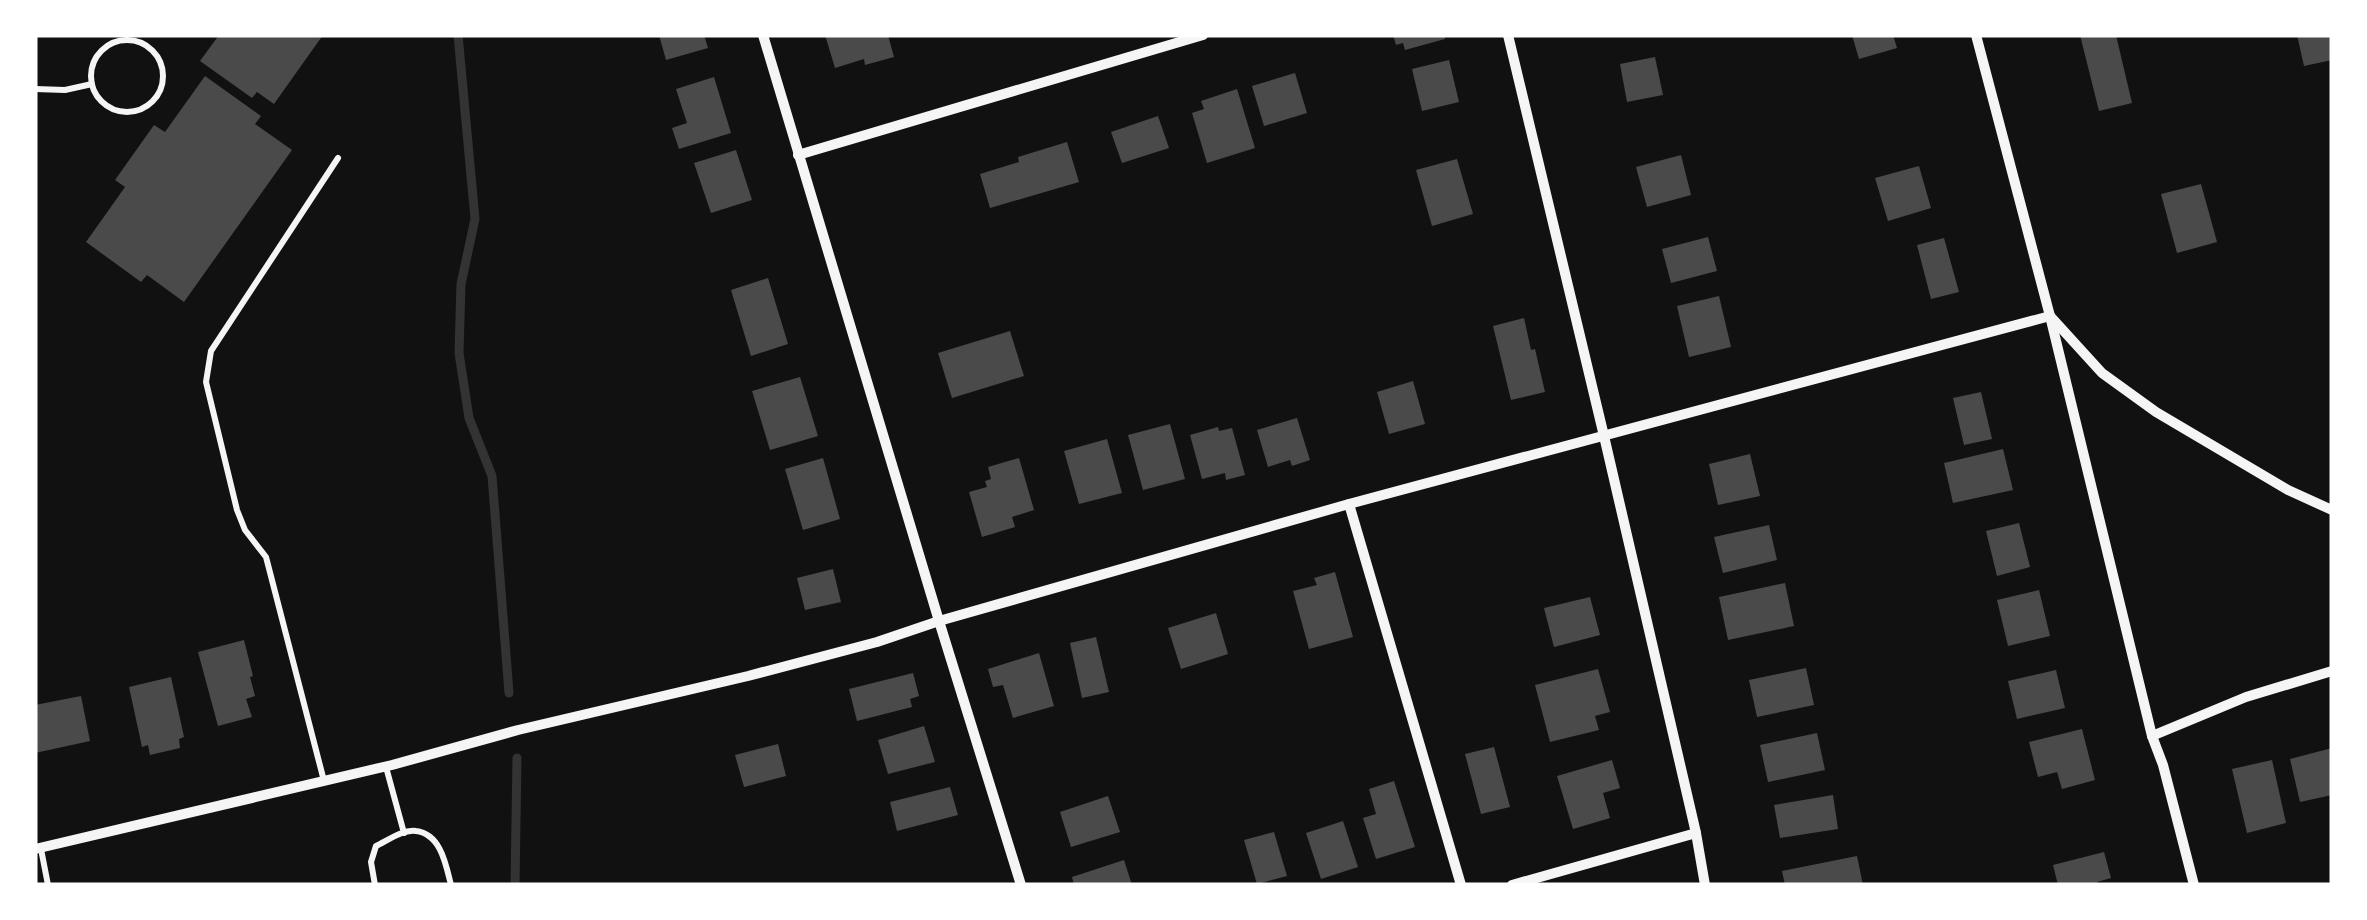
<svg xmlns="http://www.w3.org/2000/svg" width="2367" height="920" font-family="'Playfair Display',serif">
	<style>
		.lines { fill: none; stroke-linecap: round; stroke-linejoin: round }
		.stream { stroke: #333; stroke-width: 9 }
		.building { fill: #4a4a4a }
		.service { stroke: #f5f5f5; stroke-width: 6 }
		.minor { stroke: #f5f5f5; stroke-width: 10 }
	</style>
	<rect width="100%" height="100%" fill="#111"/>
	<g class="lines">
		<g class="stream">
			<polyline points="458,35 475,219 461,284 459,353 469,418 492,476 509,693"/>
			<polyline points="515,885 517,758"/>
		</g>
	</g>
	<g class="building">
		<polygon points="219,35 323,35 274,104 257,92 252,98 200,61"/>
		<polygon points="659,35 704,35 708,48 666,60"/>
		<polygon points="825,35 888,35 894,57 865,65 864,59 835,68"/>
		<polygon points="1393,35 1444,35 1445,39 1405,50 1403,43 1396,45"/>
		<polygon points="1852,35 1893,35 1897,48 1859,59"/>
		<polygon points="2080,35 2116,35 2132,103 2099,111"/>
		<polygon points="2297,35 2332,35 2332,60 2304,66"/>
		<polygon points="1655,57 1663,95 1627,102 1620,64"/>
		<polygon points="1449,60 1459,102 1422,111 1412,69"/>
		<polygon points="1295,73 1307,113 1264,126 1252,86"/>
		<polygon points="205,76 261,116 255,124 292,150 184,302 147,275 141,282 86,242 125,187 115,180 154,125 165,132"/>
		<polygon points="714,77 731,133 679,149 672,128 687,123 676,89"/>
		<polygon points="1237,89 1255,148 1207,163 1192,113 1204,109 1201,101"/>
		<polygon points="1158,116 1169,148 1122,163 1111,132"/>
		<polygon points="1067,142 1079,182 990,208 980,174 1019,162 1018,157"/>
		<polygon points="736,150 752,200 711,213 694,163"/>
		<polygon points="1681,155 1691,195 1647,207 1636,167"/>
		<polygon points="1457,159 1473,214 1432,226 1416,170"/>
		<polygon points="1919,166 1931,208 1888,221 1875,178"/>
		<polygon points="2201,184 2217,242 2177,253 2161,194"/>
		<polygon points="1708,237 1717,271 1671,283 1662,249"/>
		<polygon points="1944,238 1959,292 1931,299 1917,245"/>
		<polygon points="768,278 788,344 751,356 731,290"/>
		<polygon points="1719,296 1731,347 1689,357 1677,306"/>
		<polygon points="1524,318 1531,350 1535,349 1545,392 1511,400 1493,326"/>
		<polygon points="1010,331 1024,376 952,398 938,353"/>
		<polygon points="800,377 818,436 770,450 752,391"/>
		<polygon points="1413,381 1425,424 1389,434 1377,392"/>
		<polygon points="1981,392 1992,439 1964,445 1953,398"/>
		<polygon points="1297,418 1310,460 1292,466 1290,460 1268,467 1257,430"/>
		<polygon points="1170,424 1185,479 1143,490 1128,435"/>
		<polygon points="1218,427 1219,431 1232,428 1245,475 1226,480 1225,473 1202,479 1190,435"/>
		<polygon points="1107,439 1122,493 1079,504 1064,451"/>
		<polygon points="2003,449 2013,490 1953,503 1944,463"/>
		<polygon points="1750,454 1760,496 1718,505 1709,464"/>
		<polygon points="823,458 840,519 803,530 785,469"/>
		<polygon points="1019,458 1034,510 1012,517 1015,527 982,537 969,492 987,487 985,481 991,479 988,467"/>
		<polygon points="2019,523 2030,567 1997,576 1986,531"/>
		<polygon points="1769,525 1777,560 1723,573 1714,537"/>
		<polygon points="833,569 841,602 805,610 797,578"/>
		<polygon points="1335,572 1353,637 1309,649 1293,591 1317,585 1314,578"/>
		<polygon points="1785,583 1794,626 1728,640 1719,597"/>
		<polygon points="2039,590 2050,636 2008,646 1997,600"/>
		<polygon points="1590,597 1600,635 1554,647 1544,608"/>
		<polygon points="1216,613 1228,654 1181,669 1168,628"/>
		<polygon points="1096,637 1109,692 1082,698 1070,643"/>
		<polygon points="244,640 253,676 250,677 255,696 246,699 252,717 218,726 198,652"/>
		<polygon points="1039,653 1054,706 1013,718 1003,685 993,687 988,669"/>
		<polygon points="1806,668 1814,705 1757,717 1749,680"/>
		<polygon points="1598,669 1610,712 1595,716 1599,730 1550,742 1535,685"/>
		<polygon points="2056,670 2065,708 2017,719 2008,681"/>
		<polygon points="913,673 919,696 910,699 912,707 857,721 849,689"/>
		<polygon points="171,677 184,737 179,739 180,748 150,755 148,745 142,747 129,687"/>
		<polygon points="81,696 90,741 35,753 35,705"/>
		<polygon points="924,726 935,762 888,774 878,740"/>
		<polygon points="2082,729 2095,780 2062,789 2057,772 2038,777 2029,742"/>
		<polygon points="1817,733 1825,770 1768,782 1760,745"/>
		<polygon points="778,744 786,776 744,787 735,755"/>
		<polygon points="1494,747 1510,807 1481,814 1465,754"/>
		<polygon points="2332,748 2332,795 2300,802 2290,759"/>
		<polygon points="1612,760 1620,788 1603,793 1610,818 1573,829 1557,776"/>
		<polygon points="2272,760 2286,823 2247,833 2232,769"/>
		<polygon points="1394,781 1415,847 1376,859 1363,818 1376,814 1369,789"/>
		<polygon points="950,787 958,815 897,831 890,802"/>
		<polygon points="1833,795 1838,829 1780,838 1774,805"/>
		<polygon points="1108,796 1120,832 1071,847 1060,812"/>
		<polygon points="1343,821 1358,867 1321,879 1306,833"/>
		<polygon points="1274,832 1287,876 1257,884 1244,840"/>
		<polygon points="2104,852 2111,878 2097,882 2097,885 2058,885 2053,865"/>
		<polygon points="1857,856 1863,885 1785,885 1782,871"/>
		<polygon points="1124,860 1132,885 1074,885 1072,877"/>
	</g>
	<g class="lines">
		<g class="service">
			<circle cx="127" cy="76" r="36"/>
			<polyline points="35,89 65,90 92,84"/>
			<polyline points="386,767 404,833"/>
			<polyline points="324,781 266,557 245,530 237,510 206,382 211,351 338,158"/>
			<polyline points="41,849 48,885"/>
			<path d="M 375,885 L 371,862 L 376,846 C 387,841 403,829 416,831 C 441,834 446,865 451,885"/>
		</g>
		<g class="minor">
			<polyline points="763,35 939,621 1021,885"/>
			<polyline points="1508,35 1604,436 1696,833 1705,885"/>
			<polyline points="1976,35 2050,316 2152,736 2163,765 2194,885"/>
			<polyline points="798,155 1203,35"/>
			<polyline points="2051,317 2102,373 2156,412 2288,490 2332,510"/>
			<polyline points="1349,504 1461,885"/>
			<polyline points="2152,736 2246,697 2332,671"/>
			<polyline points="35,849 392,765 518,730 748,676 877,642 939,621 1349,504 2050,316"/>
			<polyline points="1512,885 1696,833"/>
		</g>
	</g>
	<rect width="2367" height="920" fill="none" stroke="#ffffff" stroke-width="75"/>
</svg>
